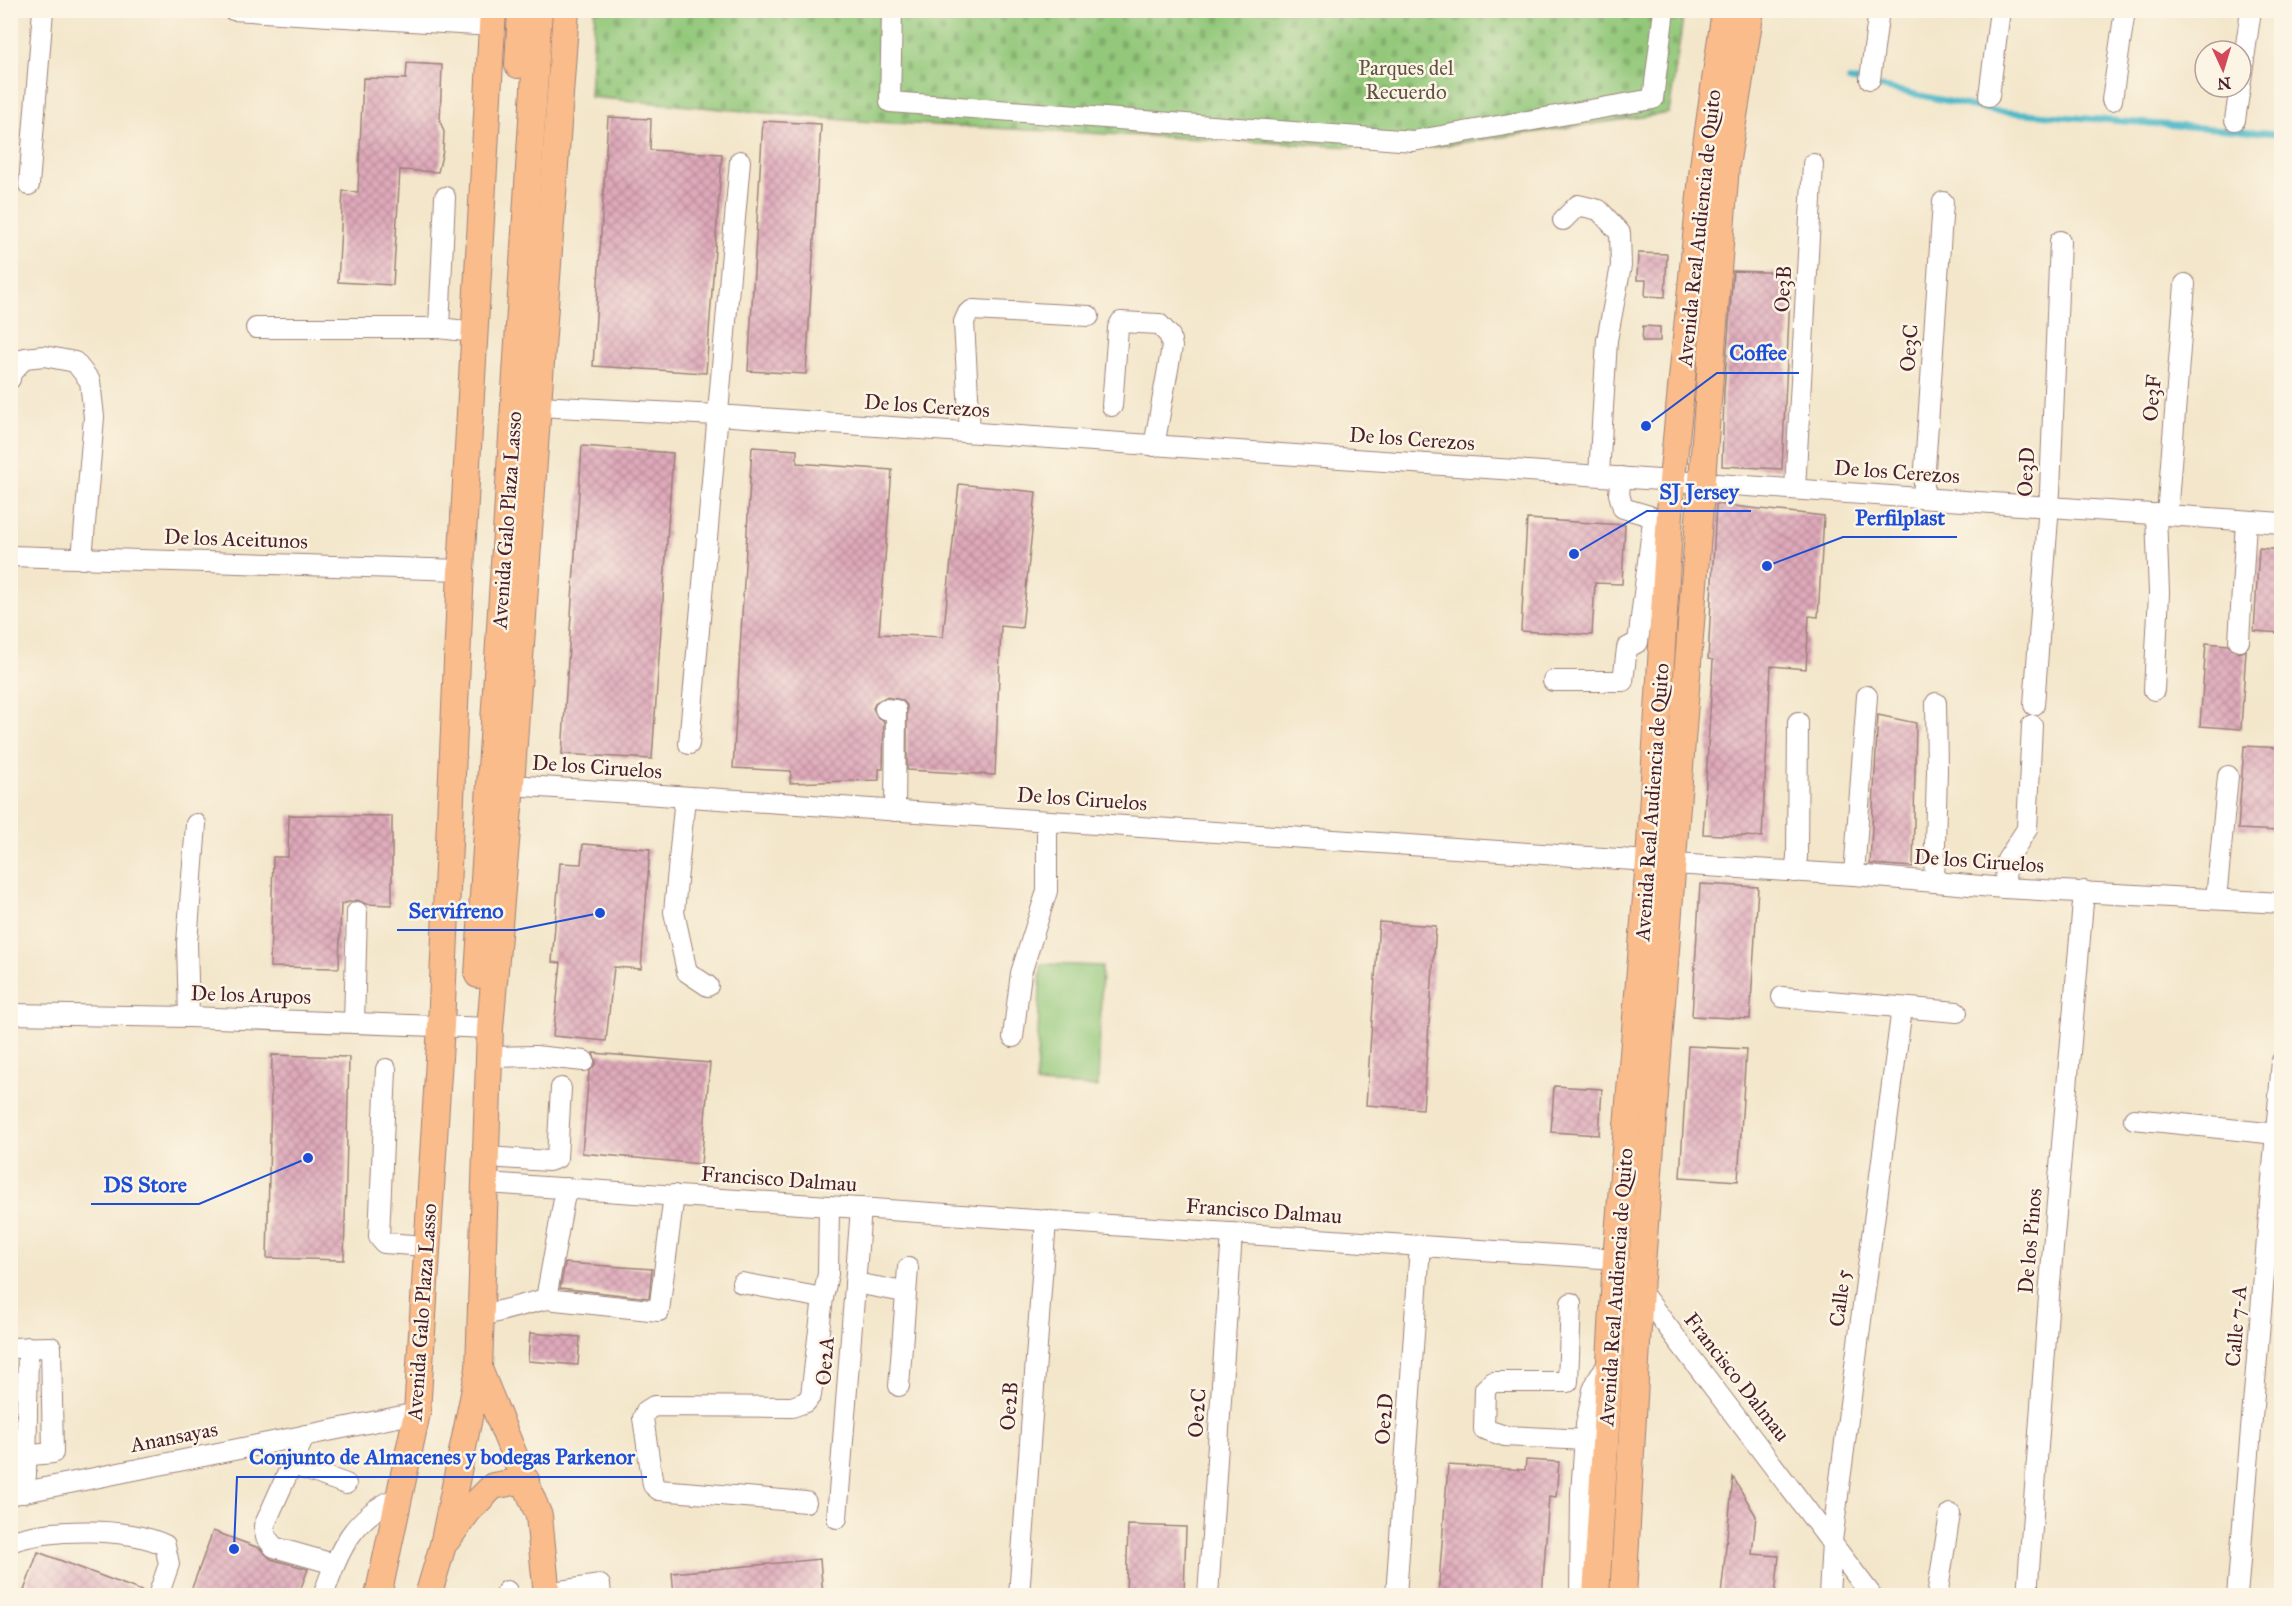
<svg xmlns="http://www.w3.org/2000/svg" width="2292" height="1606" font-family="'IM FELL Great Primer',serif">
	<style>
		.cemetery { fill: url(#cemetery-stones); stroke: #6e7452; stroke-width: 1.5 }
		.garden { fill: #93c87a; stroke: #6e7452; stroke-width: 1.5 }
		.lines { fill: none; stroke-linecap: round; stroke-linejoin: round }
		.stream { stroke: #4cb8c8; stroke-width: 6 }
		.building { fill: url(#building-cross-hatch) }
		.minor-casing { stroke: #9e827a; stroke-width: 22 }
		.major-casing { stroke: #9e827a; stroke-width: 28 }
		.minor { stroke: #fff; stroke-width: 20 }
		.major { stroke: #f9bc8a; stroke-width: 26 }
		.labels { text-anchor: middle; dominant-baseline: central; stroke-width: 5; stroke-linejoin: round; paint-order: stroke }
		.park-label { font-size: 21px; fill: #605243; stroke: #fcf5e5 }
		.street-label { font-size: 21px; fill: #4a1f2b; stroke: #fcf5e5 }
		.leader { fill: none; stroke: #1d4ed8; stroke-width: 2 }
		.callout-dot { fill: #1d4ed8; stroke: #fcf5e5; stroke-width: 2 }
		.callout-label { font-size: 22px; text-anchor: middle; font-weight: bold; fill: #1d4ed8; stroke: #fcf5e5; stroke-width: 5; stroke-linejoin: round; paint-order: stroke }
	</style>
	<defs>
		<pattern id="cemetery-stones" width="16" height="16" patternUnits="userSpaceOnUse" patternTransform="scale(1.5)"><rect width="16" height="16" fill="#93c87a"/><path d="M2 7V4a2 2 0 0 1 4 0v3zM10 15v-3a2 2 0 0 1 4 0v3z" fill="#80ab6a"/></pattern>
		<pattern id="building-cross-hatch" width="8" height="8" patternUnits="userSpaceOnUse" patternTransform="scale(1.5)"><rect width="8" height="8" fill="#dfaabb"/><path d="M0 0l8 8M0 8l8-8" fill="none" stroke="#b78a98"/></pattern>
	</defs>
	<rect width="100%" height="100%" fill="#fcf5e5"/>
	<filter id="ink" filterUnits="userSpaceOnUse"><feTurbulence type="fractalNoise" baseFrequency=".0167" numOctaves="2"/><feDisplacementMap in="SourceGraphic" scale="12" xChannelSelector="R" yChannelSelector="G"/><feConvolveMatrix kernelMatrix="1 2 1 2 8 2 1 2 1" color-interpolation-filters="sRGB"/></filter>
	<filter id="wash" filterUnits="userSpaceOnUse"><feTurbulence type="fractalNoise" baseFrequency=".008" numOctaves="4" result="noise"/><feDisplacementMap in="SourceGraphic" scale="24" xChannelSelector="R" yChannelSelector="G"/><feGaussianBlur stdDeviation="1.35" result="paint"/><feColorMatrix in="noise" values="0 0 0 0 0 0 0 0 0 0 0 0 0 0 0 0 0 1.4 0 .05"/><feComposite in="paint" operator="in"/></filter>
	<g filter="url(#wash)">
		<rect width="100%" height="100%" fill="#f3e6ca"/>
		<polygon class="cemetery" points="595,11 1684,11 1669,113 1411,150 857,121 590,97"/>
		<polygon class="garden" points="1041,964 1102,966 1098,1087 1036,1084"/>
		<g class="lines">
			<polyline class="stream" points="1849,80 1993,111 2282,134"/>
		</g>
		<g id="blocks">
			<g class="building">
				<polygon points="407,63 442,65 440,121 444,132 443,151 438,172 400,170 393,285 338,282 343,191 358,192 363,78 406,79"/>
				<polygon points="608,117 651,119 650,150 722,154 706,373 593,366"/>
				<polygon points="763,121 821,124 806,374 748,371"/>
				<polygon points="1638,253 1667,254 1665,297 1645,296 1646,280 1637,280"/>
				<polygon points="1733,271 1791,273 1782,469 1722,466 1724,391"/>
				<polygon points="1643,326 1660,327 1660,341 1642,341"/>
				<polygon points="582,446 673,453 652,759 562,754"/>
				<polygon points="752,447 797,450 797,463 892,470 879,634 943,637 959,484 1036,492 1022,628 1001,626 995,775 907,770 907,705 902,700 886,697 876,702 873,708 878,718 884,721 883,769 879,769 879,780 790,783 791,771 733,768"/>
				<polygon points="1716,504 1824,516 1818,617 1809,616 1806,669 1771,666 1762,837 1703,834 1713,660 1708,659"/>
				<polygon points="1527,519 1625,525 1622,584 1595,583 1592,635 1521,631"/>
				<polygon points="2259,548 2282,550 2282,633 2254,631"/>
				<polygon points="2206,643 2228,645 2238,653 2246,650 2241,729 2200,726"/>
				<polygon points="1878,715 1916,723 1913,867 1870,864"/>
				<polygon points="2244,746 2282,748 2279,831 2238,829"/>
				<polygon points="289,815 392,816 392,905 366,904 357,900 341,904 339,968 270,967 273,857 288,857"/>
				<polygon points="583,844 650,849 641,969 614,967 606,1041 553,1036 561,963 552,962 560,863 581,864"/>
				<polygon points="1700,884 1758,887 1750,1019 1692,1016"/>
				<polygon points="1379,922 1436,926 1423,1109 1366,1105"/>
				<polygon points="1688,1046 1746,1049 1738,1181 1680,1177"/>
				<polygon points="593,1053 710,1063 701,1164 582,1153 589,1072 596,1063"/>
				<polygon points="272,1055 349,1057 344,1260 267,1258"/>
				<polygon points="1554,1086 1602,1089 1599,1135 1551,1132"/>
				<polygon points="565,1263 652,1269 649,1298 560,1288"/>
				<polygon points="530,1333 580,1337 578,1365 528,1361"/>
				<polygon points="1526,1460 1559,1462 1556,1497 1549,1496 1542,1596 1438,1596 1448,1465 1525,1470"/>
				<polygon points="1733,1477 1756,1516 1752,1554 1779,1556 1775,1596 1721,1596"/>
				<polygon points="1128,1525 1186,1527 1184,1596 1126,1594"/>
				<polygon points="213,1531 259,1548 271,1559 308,1569 298,1596 189,1596"/>
				<polygon points="38,1552 147,1593 146,1596 22,1596"/>
				<polygon points="820,1559 823,1596 674,1596 672,1573"/>
			</g>
		</g>
	</g>
	<g filter="url(#ink)">
		<use href="#blocks" fill-opacity="0" stroke="#9e827a" stroke-width="1.5"/>
		<g class="lines">
			<defs>
				<g id="minor">
					<polyline points="233,10 492,26"/>
					<polyline points="892,10 890,102 1413,141 1653,99 1664,10"/>
					<polyline points="1870,79 1879,10"/>
					<polyline points="2241,80 2251,10"/>
					<polyline points="1989,96 2000,10"/>
					<polyline points="2112,100 2125,10"/>
					<polyline points="2235,120 2240,87"/>
					<polyline points="29,185 43,10"/>
					<polyline points="445,197 439,328 474,332"/>
					<polyline points="1563,220 1578,205 1599,210 1620,233 1621,266 1607,340 1599,475"/>
					<polyline points="256,328 439,328"/>
					<polyline points="10,379 11,373 25,358 44,356 75,362 90,381 94,417 82,559"/>
					<polyline points="538,406 717,415 2282,523"/>
					<polyline points="1112,406 1118,328 1121,322 1159,324 1170,336 1172,347 1154,446"/>
					<polyline points="970,432 964,322 968,313 973,310 1089,316"/>
					<polyline points="1795,489 1813,164"/>
					<polyline points="1923,498 1943,202"/>
					<polyline points="2167,515 2185,284"/>
					<polyline points="10,556 461,570"/>
					<polyline points="2239,641 2246,522"/>
					<polyline points="1553,681 1623,681 1627,648 1638,642 1653,521 1650,516 1623,508 1619,494 1621,477"/>
					<polyline points="2154,690 2159,593 2156,514"/>
					<polyline points="2034,705 2050,491 2060,241"/>
					<polyline points="885,709 896,710 895,811"/>
					<polyline points="689,744 740,161"/>
					<polyline points="511,785 1649,861"/>
					<polyline points="685,797 674,912 687,972 708,986"/>
					<polyline points="1674,864 1854,875 2004,888 2282,903"/>
					<polyline points="1795,872 1797,857 1798,722"/>
					<polyline points="1854,875 1867,696"/>
					<polyline points="1934,882 1937,770 1936,703"/>
					<polyline points="2004,888 2007,860 2027,829 2032,725"/>
					<polyline points="2216,899 2228,776"/>
					<polyline points="1782,997 1957,1012"/>
					<polyline points="10,1014 189,1017 490,1028"/>
					<polyline points="189,1017 187,943 196,824"/>
					<polyline points="354,1023 357,912"/>
					<polyline points="1013,1037 1021,973 1047,891 1047,821"/>
					<polyline points="489,1057 535,1056 584,1061"/>
					<polyline points="386,1069 379,1237 384,1243 427,1246"/>
					<polyline points="2134,1119 2276,1134"/>
					<polyline points="487,1157 549,1161 557,1158 561,1088"/>
					<polyline points="486,1183 1616,1259 1872,1596"/>
					<polyline points="742,1283 823,1298 828,1274 829,1206"/>
					<polyline points="855,1283 904,1292"/>
					<polyline points="546,1299 566,1188"/>
					<polyline points="1571,1303 1568,1382 1493,1382 1485,1389 1484,1429 1505,1436 1586,1440"/>
					<polyline points="481,1316 546,1299 659,1311 674,1195"/>
					<polyline points="10,1348 51,1347 53,1453 10,1457"/>
					<polyline points="899,1386 908,1268"/>
					<polyline points="305,1435 264,1526 266,1537 274,1547 334,1564"/>
					<polyline points="294,1465 346,1484"/>
					<polyline points="23,1493 26,1475 28,1347"/>
					<polyline points="10,1495 417,1413"/>
					<polyline points="806,1502 659,1490 653,1485 643,1418 646,1411 654,1406 792,1407 806,1402 811,1395 823,1298"/>
					<polyline points="837,1518 861,1208"/>
					<path d="M 10,1542 C 50,1528 127,1527 165,1545 L 169,1564 L 158,1596"/>
					<polyline points="507,1591 507,1596"/>
					<polyline points="547,1593 600,1585 601,1596"/>
					<path d="M 323,1596 C 339,1550 352,1517 399,1497"/>
					<polyline points="1019,1596 1046,1220"/>
					<polyline points="1208,1596 1232,1233"/>
					<polyline points="1396,1596 1420,1246"/>
					<polyline points="1580,1596 1581,1493 1586,1425 1593,1390 1600,1375 1610,1362"/>
					<polyline points="1829,1596 1832,1541 1902,1008"/>
					<polyline points="1937,1596 1950,1514"/>
					<polyline points="2027,1596 2050,1283 2084,891"/>
					<polyline points="2237,1596 2282,1061"/>
				</g>
				<g id="major">
					<polyline points="518,65 521,10"/>
					<polyline points="478,975 539,10"/>
					<polyline points="479,1369 539,1516 547,1596"/>
					<polyline points="447,1540 469,1510 493,1486 526,1480"/>
					<polyline points="378,1596 417,1413 441,1026 461,570 493,10"/>
					<polyline points="428,1596 443,1545 479,1369 490,1028 511,785 566,10"/>
					<polyline points="1596,1596 1616,1259 1649,861 1672,480 1703,166 1725,10"/>
					<polyline points="1623,1596 1640,1290 1726,166 1751,10"/>
				</g>
			</defs>
			<use href="#minor" class="minor-casing"/>
			<use href="#major" class="major-casing"/>
			<use href="#minor" class="minor"/>
			<use href="#major" class="major"/>
		</g>
	</g>
	<g class="labels">
		<g class="park-label">
			<text x="1406" y="68">Parques del<tspan x="1406" dy="24">Recuerdo</tspan></text>
		</g>
		<g class="street-label">
			<text transform="translate(1699 228) rotate(-84)">Avenida Real Audiencia de Quito</text>
			<text transform="translate(1783 289) rotate(-87)">Oe3B</text>
			<text transform="translate(1909 348) rotate(-86)">Oe3C</text>
			<text transform="translate(2152 398) rotate(-85)">Oe3F</text>
			<text transform="translate(927 406) rotate(4)">De los Cerezos</text>
			<text transform="translate(1412 439) rotate(4)">De los Cerezos</text>
			<text transform="translate(1897 472) rotate(4)">De los Cerezos</text>
			<text transform="translate(2026 472) rotate(-87)">Oe3D</text>
			<text transform="translate(507 520) rotate(-86)">Avenida Galo Plaza Lasso</text>
			<text transform="translate(236 539) rotate(2)">De los Aceitunos</text>
			<text transform="translate(597 767) rotate(4)">De los Ciruelos</text>
			<text transform="translate(1082 799) rotate(4)">De los Ciruelos</text>
			<text transform="translate(1652 802) rotate(-86)">Avenida Real Audiencia de Quito</text>
			<text transform="translate(1979 861) rotate(4)">De los Ciruelos</text>
			<text transform="translate(251 995) rotate(2)">De los Arupos</text>
			<text transform="translate(779 1179) rotate(4)">Francisco Dalmau</text>
			<text transform="translate(1264 1211) rotate(4)">Francisco Dalmau</text>
			<text transform="translate(2030 1241) rotate(-85)">De los Pinos</text>
			<text transform="translate(1616 1287) rotate(-86)">Avenida Real Audiencia de Quito</text>
			<text transform="translate(1840 1298) rotate(-83)">Calle 5</text>
			<text transform="translate(422 1312) rotate(-86)">Avenida Galo Plaza Lasso</text>
			<text transform="translate(2236 1326) rotate(-85)">Calle 7-A</text>
			<text transform="translate(825 1361) rotate(-86)">Oe2A</text>
			<text transform="translate(1737 1377) rotate(52)">Francisco Dalmau</text>
			<text transform="translate(1009 1406) rotate(-86)">Oe2B</text>
			<text transform="translate(1197 1413) rotate(-86)">Oe2C</text>
			<text transform="translate(1384 1419) rotate(-86)">Oe2D</text>
			<text transform="translate(174 1437) rotate(-11)">Anansayas</text>
		</g>
	</g>
	<path class="leader" d="M1646 426L1717 373H1799M1574 554L1647 511H1751M1767 566L1843 537H1957M600 913L516 930H397M308 1158L199 1204H91M234 1549L237 1477H647"/>
	<g class="callout-dot">
		<circle cx="1646" cy="426" r="6"/>
		<circle cx="1574" cy="554" r="6"/>
		<circle cx="1767" cy="566" r="6"/>
		<circle cx="600" cy="913" r="6"/>
		<circle cx="308" cy="1158" r="6"/>
		<circle cx="234" cy="1549" r="6"/>
	</g>
	<g class="callout-label">
		<text x="1758" y="360">Coffee</text>
		<text x="1699" y="499">SJ Jersey</text>
		<text x="1900" y="525">Perfilplast</text>
		<text x="456" y="918">Servifreno</text>
		<text x="145" y="1192">DS Store</text>
		<text x="442" y="1464">Conjunto de Almacenes y bodegas Parkenor</text>
	</g>
	<rect width="2292" height="1606" fill="none" stroke="#fcf5e5" stroke-width="36"/>
	<g transform="translate(2223 69) rotate(176)"><circle r="28" fill="#fcf5e5" stroke="#b59f9b" stroke-width="1.5"/>
	<path d="M0-4.5L10 22L0 15L-10 22Z" fill="#d1495b"/>
	<text y="-9" font-size="16" font-weight="bold" text-anchor="middle" fill="#4a1f2b">N</text>
	</g>
</svg>
